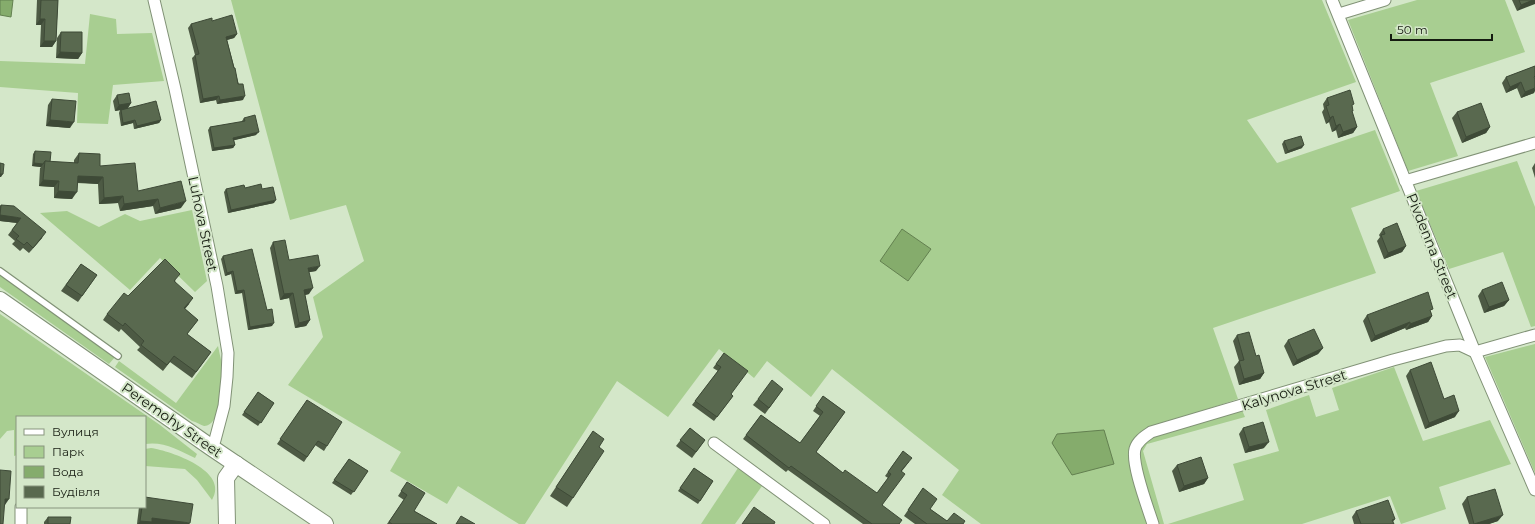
<svg xmlns="http://www.w3.org/2000/svg" width="1535" height="524" font-family="Montserrat,sans-serif">
	<style>
		.green { fill: #a8ce91 }
		.water { fill: #85ac6c; stroke: #638050 }
		.lines { fill: none; stroke-linecap: round; stroke-linejoin: round }
		.lane-casing { stroke: #819276; stroke-width: 8 }
		.street-casing { stroke: #819276; stroke-width: 13 }
		.secondary-casing { stroke: #819276; stroke-width: 18 }
		.lane { stroke: #fff; stroke-width: 5.5 }
		.street { stroke: #fff; stroke-width: 11 }
		.secondary { stroke: #fff; stroke-width: 16 }
		.wall { fill: #4d5a44 }
		.shaded-wall { fill: #3e4a37 }
		.building { fill: #59694f; stroke: #3e4a37 }
		.labels { text-anchor: middle; dominant-baseline: central; stroke-width: 4; stroke-linejoin: round; paint-order: stroke }
		.street-label { font-size: 14px; fill: #151b10; stroke: #d4e7c9 }
	</style>
	<rect width="100%" height="100%" fill="#d4e7c9"/>
	<g class="green">
		<polygon points="231,0 1322,0 1356,82 1247,120 1277,163 1375,130 1400,191 1351,208 1376,273 1213,328 1238,399 1150,428 1130,449 1149,524 981,524 942,495 959,470 832,369 811,397 767,361 754,378 719,349 668,417 617,381 525,524 519,524 458,486 447,504 390,471 401,452 288,385 323,337 313,297 364,261 346,205 290,220"/>
		<polygon points="1417,0 1505,0 1525,52 1430,83 1458,156 1408,171 1348,20"/>
		<polygon points="90,14 116,19 117,34 152,33 164,81 113,85 108,124 77,123 78,93 0,87 0,61 85,64"/>
		<polygon points="1517,161 1535,207 1535,326 1531,327 1503,252 1449,269 1416,191"/>
		<polygon points="192,210 207,281 195,292 160,258 130,290 40,213 67,211 99,227 125,214 140,221"/>
		<polygon points="0,275 115,357 109,364 0,287"/>
		<path d="M 0,314 L 160,425 L 197,454 L 195,458 C 179,450 163,441 145,444 L 145,417 L 17,417 L 17,455 L 14,456 L 14,430 L 7,431 L 0,439 Z"/>
		<polygon points="1535,344 1535,473 1485,357"/>
		<path d="M 218,346 C 220,356 223,367 224,377 C 224,388 219,427 204,426 C 201,425 196,422 192,421 L 115,367 L 119,361 L 176,403 Z"/>
		<polygon points="1394,367 1423,441 1490,420 1511,464 1439,487 1446,509 1401,524 1390,496 1302,524 1168,524 1244,500 1233,464 1279,451 1266,410 1309,395 1316,417 1339,410 1332,388"/>
		<path d="M 1242,410 L 1245,417 L 1147,444 L 1143,451 L 1164,524 L 1156,524 C 1151,507 1135,467 1139,450 C 1141,442 1147,439 1153,435 Z"/>
		<path d="M 151,448 C 171,451 230,471 212,500 L 197,480 L 185,469 L 145,466 L 145,449 Z"/>
		<polygon points="738,468 762,486 735,524 701,524"/>
	</g>
	<g class="water">
		<polygon points="0,0 13,0 11,17 0,15"/>
		<polygon points="902,229 931,249 908,281 880,261"/>
		<polygon points="1104,430 1114,464 1072,475 1052,443 1057,434"/>
	</g>
	<g class="lines">
		<defs>
			<polyline id="lane" points="0,271 118,356"/>
			<g id="street">
				<polyline points="154,0 175,89 217,286 228,353 227,377 224,406 215,440 212,448"/>
				<polyline points="1332,0 1475,352 1535,490"/>
				<polyline points="1339,14 1385,0"/>
				<polyline points="1405,181 1535,143"/>
				<polyline points="714,443 824,524"/>
				<polyline points="21,507 21,524"/>
				<path d="M 1153,524 C 1148,508 1131,464 1135,449 C 1137,441 1145,436 1151,432 L 1393,360 L 1446,346 L 1460,345 L 1475,352 L 1535,335"/>
			</g>
			<g id="secondary">
				<polyline points="0,300 212,448 325,524"/>
				<polyline points="227,524 226,478 236,464"/>
			</g>
		</defs>
		<use href="#lane" class="lane-casing"/>
		<use href="#street" class="street-casing"/>
		<use href="#secondary" class="secondary-casing"/>
		<use href="#lane" class="lane"/>
		<use href="#street" class="street"/>
		<use href="#secondary" class="secondary"/>
	</g>
	<g class="wall">
		<polygon points="37,0 58,0 56,41 52,47 40,47 41,25 36,25"/>
		<polygon points="1512,0 1535,0 1517,11"/>
		<polygon points="212,21 237,34 234,38 227,40 243,100 217,104 216,100 200,103 192,58 195,55 188,28 191,24"/>
		<polygon points="61,32 82,53 78,59 56,58 57,38"/>
		<polygon points="1535,66 1534,93 1521,98 1517,88 1506,93 1502,83 1506,77"/>
		<polygon points="117,95 131,103 128,108 161,120 159,123 134,129 133,123 121,126 119,113 120,110 115,111 113,101"/>
		<polygon points="1327,98 1352,106 1352,113 1357,127 1353,133 1338,138 1336,130 1332,132 1329,122 1326,124 1322,112 1324,109 1323,104"/>
		<polygon points="52,99 70,128 46,126 48,105"/>
		<polygon points="1457,112 1490,127 1486,133 1462,143 1452,118"/>
		<polygon points="244,118 256,135 234,140 235,145 233,148 212,151 208,130 210,127 242,122 242,121"/>
		<polygon points="1284,141 1302,148 1285,154 1282,144"/>
		<polygon points="35,151 50,162 74,163 74,160 79,153 138,191 181,208 155,214 153,206 120,211 118,203 99,204 98,184 77,183 72,199 54,198 54,187 39,186 40,168 41,167 32,166 33,154"/>
		<polygon points="1535,163 1535,178 1532,168"/>
		<polygon points="245,188 262,189 274,203 228,213 224,192 226,189"/>
		<polygon points="1,205 42,238 29,253 23,248 20,251 12,244 15,241 8,235 17,223 0,221 0,206"/>
		<polygon points="1383,229 1406,246 1402,252 1384,259 1377,241 1380,237 1379,235"/>
		<polygon points="273,242 289,260 316,271 309,272 309,294 305,295 310,320 306,326 295,328 289,298 280,300 270,248"/>
		<polygon points="223,256 267,310 272,326 248,330 242,293 235,294 231,274 225,276 221,259"/>
		<polygon points="81,264 97,275 78,302 61,291"/>
		<polygon points="176,280 175,281 189,304 185,309 198,320 187,334 211,352 192,378 170,362 163,371 137,350 140,347 121,329 119,332 103,320 107,314 128,296"/>
		<polygon points="1482,290 1509,300 1504,306 1484,313 1478,296"/>
		<polygon points="1431,312 1432,316 1428,322 1406,330 1405,328 1371,342 1363,321 1367,315"/>
		<polygon points="1237,335 1264,373 1260,379 1239,385 1234,367 1239,361 1233,341"/>
		<polygon points="1288,340 1323,348 1318,354 1293,366 1284,346"/>
		<polygon points="724,353 731,394 733,396 714,421 692,405 718,371 713,368"/>
		<polygon points="1410,370 1444,399 1455,417 1425,429 1406,376"/>
		<polygon points="783,389 765,414 753,405 758,399"/>
		<polygon points="258,392 274,403 258,426 242,415"/>
		<polygon points="823,396 845,412 816,452 843,473 877,493 888,478 885,476 903,451 909,462 902,471 882,505 900,524 863,524 788,470 786,472 743,439 761,415 800,443 820,416 813,411"/>
		<polygon points="307,400 327,446 324,451 315,445 304,462 277,444"/>
		<polygon points="690,428 705,440 692,458 676,446"/>
		<polygon points="1243,428 1264,448 1245,453 1239,434"/>
		<polygon points="593,431 599,447 573,498 567,507 550,496"/>
		<polygon points="349,459 368,471 351,495 332,483"/>
		<polygon points="1177,465 1208,478 1204,484 1179,492 1172,471"/>
		<polygon points="694,468 713,481 698,504 678,491"/>
		<polygon points="407,482 414,511 437,524 387,524 404,500 398,496"/>
		<polygon points="923,488 930,509 947,521 963,524 915,524 904,516"/>
		<polygon points="1467,497 1498,521 1489,524 1469,524 1462,504"/>
		<polygon points="139,507 145,507 189,524 137,524"/>
		<polygon points="1356,511 1395,519 1393,522 1394,524 1354,524 1352,517"/>
		<polygon points="48,517 70,524 44,524 44,522"/>
	</g>
	<g class="shaded-wall">
		<polygon points="1533,0 1535,0 1535,4 1517,11 1521,5"/>
		<polygon points="40,19 45,19 41,25 36,25"/>
		<polygon points="237,34 234,38 223,41 226,37"/>
		<polygon points="44,41 56,41 52,47 40,47"/>
		<polygon points="60,52 82,53 78,59 56,58"/>
		<polygon points="1521,82 1517,88 1506,93 1510,87"/>
		<polygon points="1535,88 1535,91 1534,93 1521,98 1525,92"/>
		<polygon points="219,96 216,100 200,103 203,99"/>
		<polygon points="245,96 243,100 217,104 220,100"/>
		<polygon points="131,103 127,109 115,111 119,105"/>
		<polygon points="1333,116 1329,122 1326,124 1330,118"/>
		<polygon points="50,120 74,122 70,128 46,126"/>
		<polygon points="135,120 133,123 121,126 123,123"/>
		<polygon points="161,120 159,123 134,129 137,126"/>
		<polygon points="1340,124 1336,130 1332,132 1336,126"/>
		<polygon points="1357,127 1353,133 1338,138 1343,132"/>
		<polygon points="1490,127 1486,133 1462,143 1466,137"/>
		<polygon points="259,132 256,135 231,141 233,138"/>
		<polygon points="235,145 233,148 212,151 214,148"/>
		<polygon points="1304,145 1302,148 1285,154 1288,151"/>
		<polygon points="34,163 43,164 41,167 32,166"/>
		<polygon points="0,174 3,174 1,177 0,177"/>
		<polygon points="78,176 103,177 98,184 73,182"/>
		<polygon points="43,180 59,181 54,187 39,186"/>
		<polygon points="58,191 77,192 72,199 54,198"/>
		<polygon points="123,196 118,203 99,204 104,198"/>
		<polygon points="158,199 153,206 120,211 124,204"/>
		<polygon points="276,200 274,203 228,213 231,210"/>
		<polygon points="186,201 181,208 155,214 160,208"/>
		<polygon points="0,215 21,218 18,223 0,221"/>
		<polygon points="46,232 42,238 29,253 33,248"/>
		<polygon points="1406,246 1402,252 1384,259 1388,253"/>
		<polygon points="320,266 316,271 304,273 308,268"/>
		<polygon points="233,271 231,274 225,276 227,273"/>
		<polygon points="313,288 309,294 300,296 304,290"/>
		<polygon points="244,290 242,293 235,294 237,291"/>
		<polygon points="293,293 289,298 280,300 284,294"/>
		<polygon points="193,298 189,304 180,314 184,308"/>
		<polygon points="1509,300 1504,306 1484,313 1489,307"/>
		<polygon points="1432,316 1428,322 1406,330 1410,324"/>
		<polygon points="310,320 306,326 295,328 299,323"/>
		<polygon points="1410,322 1405,328 1371,342 1375,336"/>
		<polygon points="274,323 272,326 248,330 250,327"/>
		<polygon points="1323,348 1318,354 1293,366 1297,360"/>
		<polygon points="1264,373 1260,379 1239,385 1244,379"/>
		<polygon points="1459,411 1455,417 1425,429 1429,423"/>
		<polygon points="1269,442 1264,448 1245,453 1249,447"/>
		<polygon points="1208,478 1204,484 1179,492 1184,486"/>
		<polygon points="5,499 9,499 5,505"/>
		<polygon points="1503,515 1498,521 1489,524 1474,524"/>
		<polygon points="152,518 190,523 189,524 138,524 140,521"/>
	</g>
	<g class="building">
		<polygon points="41,0 58,0 56,41 44,41 45,19 40,19"/>
		<polygon points="1519,0 1533,0 1521,5"/>
		<polygon points="232,15 237,34 226,37 234,68 235,68 238,84 243,84 245,96 220,100 219,96 203,99 195,55 199,54 191,24 212,18 212,21"/>
		<polygon points="61,32 82,32 82,53 60,52"/>
		<polygon points="1535,66 1535,76 1534,77 1535,79 1535,88 1525,92 1521,82 1510,87 1506,77"/>
		<polygon points="1350,90 1354,104 1352,105 1353,111 1352,111 1357,127 1343,132 1340,124 1336,126 1333,116 1330,118 1326,106 1329,105 1327,98"/>
		<polygon points="129,93 131,103 119,105 117,95"/>
		<polygon points="52,99 76,101 74,122 50,120"/>
		<polygon points="156,101 161,120 137,126 135,120 123,123 121,110"/>
		<polygon points="1481,103 1490,127 1466,137 1457,112"/>
		<polygon points="255,115 259,132 233,138 235,145 214,148 210,127 245,121 244,118"/>
		<polygon points="1301,136 1304,145 1288,151 1284,141"/>
		<polygon points="35,151 51,152 50,162 45,161 43,164 34,163"/>
		<polygon points="79,153 100,154 100,166 135,163 138,191 181,181 186,201 160,208 158,199 124,204 123,196 104,198 103,177 78,176 77,192 58,191 59,181 43,180 45,161 78,163"/>
		<polygon points="0,163 4,164 3,174 0,174"/>
		<polygon points="261,184 262,189 273,187 276,200 231,210 226,189 244,185 245,188"/>
		<polygon points="1,205 14,206 46,232 33,248 27,242 24,245 16,239 19,236 12,230 21,218 0,215"/>
		<polygon points="1397,223 1406,246 1388,253 1381,235 1385,234 1383,229"/>
		<polygon points="285,240 289,260 318,255 320,266 308,268 313,288 304,290 310,320 299,323 293,293 284,294 273,242"/>
		<polygon points="252,249 267,310 272,309 274,323 250,327 244,290 237,291 233,271 227,273 223,256"/>
		<polygon points="165,259 180,274 174,281 193,298 184,308 198,320 187,334 211,352 196,372 174,356 167,365 141,345 144,341 125,323 123,326 107,314 124,293 128,296"/>
		<polygon points="81,264 97,275 82,296 66,285"/>
		<polygon points="1502,282 1509,300 1489,307 1482,290"/>
		<polygon points="1428,292 1433,309 1430,310 1432,316 1410,324 1410,322 1375,336 1367,315"/>
		<polygon points="1314,329 1323,348 1297,360 1288,340"/>
		<polygon points="1249,332 1256,356 1259,355 1264,373 1244,379 1239,361 1244,360 1237,335"/>
		<polygon points="724,353 748,371 731,394 733,396 717,417 695,401 721,367 716,364"/>
		<polygon points="1431,362 1444,399 1454,395 1459,411 1429,423 1410,370"/>
		<polygon points="772,380 783,389 769,408 758,399"/>
		<polygon points="258,392 274,403 261,423 244,412"/>
		<polygon points="823,396 845,412 816,452 843,473 845,470 877,493 891,474 888,472 903,451 912,458 901,471 905,474 882,505 902,520 899,524 872,524 791,466 789,468 746,435 761,415 800,443 823,412 816,406"/>
		<polygon points="307,400 342,422 327,446 318,441 307,457 280,439"/>
		<polygon points="1263,422 1269,442 1249,447 1243,428"/>
		<polygon points="690,428 705,440 696,452 680,440"/>
		<polygon points="593,431 604,439 599,447 604,451 573,498 556,487"/>
		<polygon points="1201,457 1208,478 1184,486 1177,465"/>
		<polygon points="349,459 368,471 354,492 334,480"/>
		<polygon points="694,468 713,481 700,501 680,488"/>
		<polygon points="0,470 11,471 9,499 5,499 3,524 0,524"/>
		<polygon points="407,482 425,493 414,511 437,524 392,524 389,522 407,495 401,491"/>
		<polygon points="923,488 937,499 930,509 947,521 954,513 965,521 963,524 927,524 908,510"/>
		<polygon points="1495,489 1503,515 1474,524 1467,497"/>
		<polygon points="145,497 193,504 190,523 152,518 152,522 140,521 142,507 145,507"/>
		<polygon points="1388,500 1395,519 1392,520 1394,524 1361,524 1356,511"/>
		<polygon points="754,507 775,522 774,524 742,524"/>
		<polygon points="461,516 475,524 456,524"/>
		<polygon points="48,517 71,517 70,524 48,524"/>
	</g>
	<g class="labels">
		<g class="street-label">
			<text transform="translate(203 224) rotate(78)">Luhova Street</text>
			<text transform="translate(1432 246) rotate(68)">Pivdenna Street</text>
			<text transform="translate(1294 390) rotate(-17)">Kalynova Street</text>
			<text transform="translate(172 420) rotate(35)">Peremohy Street</text>
		</g>
	</g>
	<rect x="16" y="416" width="130" height="92" fill="#d4e7c9" stroke="#88957f"/>
	<rect x="24" y="429" width="20" height="6" fill="#ffffff" stroke="#88957f"/>
	<text x="52" y="436" font-size="12" fill="#151b10">Вулиця</text>
	<rect x="24" y="446" width="20" height="12" fill="#a8ce91" stroke="#88957f"/>
	<text x="52" y="456" font-size="12" fill="#151b10">Парк</text>
	<rect x="24" y="466" width="20" height="12" fill="#85ac6c" stroke="#88957f"/>
	<text x="52" y="476" font-size="12" fill="#151b10">Вода</text>
	<rect x="24" y="486" width="20" height="12" fill="#59694f" stroke="#88957f"/>
	<text x="52" y="496" font-size="12" fill="#151b10">Будівля</text>
	<path d="M1391 34v6h101v-6" fill="none" stroke="#151b10" stroke-width="2"/>
	<text x="1397" y="34" font-size="12" fill="#151b10" stroke="#d4e7c9" stroke-width="3" paint-order="stroke">50 m</text>
</svg>
